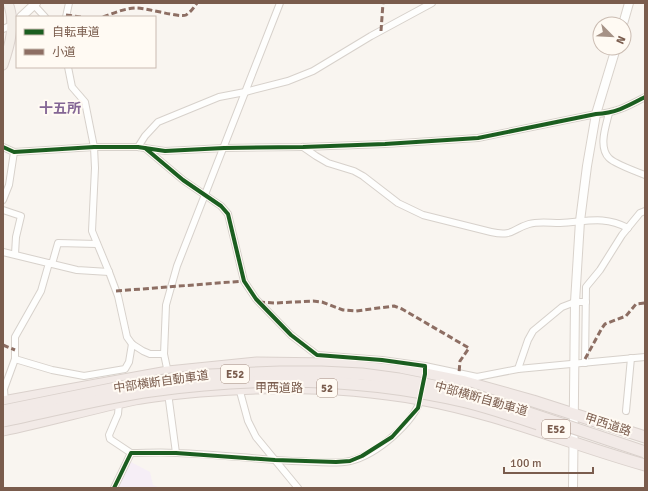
<svg xmlns="http://www.w3.org/2000/svg" width="648" height="491" font-family="Signika,'Noto Sans JP',sans-serif">
	<style>
		.education { fill: #f6eef6 }
		.lines { fill: none; stroke-linecap: round; stroke-linejoin: round }
		.street-casing { stroke: #d7d1cb; stroke-width: 8 }
		.secondary-casing { stroke: #d9d2cb; stroke-width: 10 }
		.primary-casing { stroke: #dad1cc; stroke-width: 11 }
		.highway-casing { stroke: #dad1cc; stroke-width: 13 }
		.street { stroke: #fefefd; stroke-width: 6 }
		.secondary { stroke: #fefefd; stroke-width: 8 }
		.primary { stroke: #f3eee8; stroke-width: 9 }
		.highway { stroke: #f2eae7; stroke-width: 11 }
		.highway-bridge-casing { stroke: #dad1cc; stroke-width: 13; stroke-linecap: butt }
		.highway-bridge { stroke: #f2eae7; stroke-width: 11 }
		.quiet { stroke: #8d6e63; stroke-width: 3; stroke-dasharray: 6 3; stroke-linecap: butt }
		.cycleway-casing { stroke: #fffaf3; stroke-width: 6 }
		.cycleway { stroke: #1b5e20; stroke-width: 4 }
		.labels { text-anchor: middle; dominant-baseline: central; stroke-width: 4; stroke-linejoin: round; paint-order: stroke }
		.shield { fill: #fffaf3; stroke: #a28b7f; stroke-width: 1 }
		.shield-label { font-size: 11px; font-weight: bold; fill: #7a5c4d }
		.street-label { font-size: 12px; fill: #7a5c4d; stroke: #fffaf3 }
		.quarter-label { font-size: 14px; font-weight: bold; fill: #846695; stroke: #fffaf3 }
	</style>
	<rect width="100%" height="100%" fill="#f9f5f0"/>
	<polygon class="education" points="131,462 150,472 153,485 160,488 118,488"/>
	<g class="lines">
		<defs>
			<g id="street">
				<polyline points="34,5 45,17"/>
				<polyline points="66,17 69,3"/>
				<polyline points="3,29 12,25"/>
				<polyline points="68,67 72,87 85,102 94,147 95,168 92,231 109,272 118,296 127,337 132,344 143,351 150,354 164,354"/>
				<path d="M 609,113 C 606,126 598,147 609,158 C 614,163 637,172 645,175"/>
				<path d="M 3,147 L 14,152 L 94,147 L 138,147 L 165,151 L 224,148 L 303,147 L 385,144 L 478,138 L 596,114 C 616,113 628,106 645,97"/>
				<polyline points="138,147 145,136 158,122 219,97 245,92 288,81 313,71 371,36 432,3"/>
				<path d="M 303,147 L 316,156 L 328,163 L 354,171 L 363,176 L 398,203 L 423,215 L 491,232 C 513,237 512,229 529,224 C 539,221 550,223 560,223 C 586,222 603,215 628,228"/>
				<polyline points="145,148 183,180 221,206 228,214 244,281 256,299 291,335 317,355 382,360 425,366 425,375"/>
				<polyline points="3,200 9,185 14,152"/>
				<polyline points="3,210 21,216 16,237 15,254"/>
				<polyline points="3,252 77,270 109,272"/>
				<polyline points="52,264 58,243 97,244"/>
				<polyline points="15,359 52,370 84,376 125,369 129,362 132,344"/>
				<polyline points="585,363 586,287 600,270 622,235 640,213 645,211"/>
				<polyline points="425,366 477,377 518,369 645,357"/>
				<polyline points="518,369 528,340 533,331 562,307 575,302 586,302"/>
				<polyline points="168,373 164,354 166,305 177,266 280,3"/>
				<polyline points="239,388 248,421 256,437 298,488"/>
				<polyline points="168,393 176,453"/>
				<polyline points="5,402 4,389 15,359 15,337 41,291 49,263"/>
				<polyline points="119,403 118,414 109,435 110,439 131,453"/>
				<polyline points="626,411 631,358"/>
				<path d="M 114,488 L 131,453 C 146,453 161,452 177,453 C 215,454 254,459 292,461 C 311,461 332,465 350,461 C 376,455 414,423 421,398"/>
			</g>
			<g id="secondary">
				<polyline points="21,17 36,3"/>
				<polyline points="623,24 629,3"/>
				<polyline points="573,488 575,302 580,221 587,166 596,114 616,48"/>
			</g>
			<path id="primary" d="M 3,65 C 10,45 16,23 8,3"/>
			<g id="highway">
				<polyline points="3,402 168,372 257,363 332,364 425,374 465,382 533,401 645,437"/>
				<path d="M 3,430 C 47,421 91,408 135,399 C 156,395 178,393 200,391 C 274,385 348,386 420,399 C 498,413 570,444 645,465"/>
			</g>
		</defs>
		<use href="#street" class="street-casing"/>
		<use href="#secondary" class="secondary-casing"/>
		<use href="#primary" class="primary-casing"/>
		<use href="#highway" class="highway-casing"/>
		<use href="#street" class="street"/>
		<use href="#secondary" class="secondary"/>
		<use href="#primary" class="primary"/>
		<use href="#highway" class="highway"/>
		<defs>
			<g id="highway-bridge">
				<polyline points="3,411 121,387 178,378 210,375 280,372 321,372 362,374 399,379 469,393 645,452"/>
				<path d="M 3,421 C 52,411 101,398 151,391 C 256,376 362,377 466,402 C 490,408 514,416 538,424"/>
			</g>
		</defs>
		<use href="#highway-bridge" class="highway-bridge-casing"/>
		<use href="#highway-bridge" class="highway-bridge"/>
		<g class="quiet">
			<polyline points="66,15 81,17"/>
			<path d="M 103,17 C 114,13 125,8 137,8 C 147,8 180,18 186,15 C 191,12 194,7 197,3"/>
			<polyline points="381,31 383,3"/>
			<polyline points="116,291 244,281"/>
			<polyline points="259,302 275,303 313,301 322,302 343,310 356,311 394,306 402,309 469,348 460,361 459,373"/>
			<polyline points="3,345 15,350"/>
			<polyline points="585,359 602,328 605,324 626,316 636,304 645,303"/>
		</g>
		<defs>
			<g id="cycleway">
				<path d="M 3,147 L 14,152 L 94,147 L 138,147 L 165,151 L 224,148 L 303,147 L 385,144 L 478,138 L 596,114 C 616,113 628,106 645,97"/>
				<polyline points="114,488 131,453 176,453 275,460 336,462 350,461 362,456 392,437 418,408 425,374 425,366 382,360 317,355 291,335 256,299 244,281 228,214 221,206 183,180 145,148"/>
			</g>
		</defs>
		<use href="#cycleway" class="cycleway-casing"/>
		<use href="#cycleway" class="cycleway"/>
	</g>
	<g class="labels">
		<g class="shield">
			<rect x="221" y="365" width="28" height="18" rx="3"/>
			<rect x="317" y="379" width="20" height="18" rx="3"/>
			<rect x="542" y="420" width="28" height="18" rx="3"/>
		</g>
		<g class="shield-label">
			<text x="235" y="374">E52</text>
			<text x="327" y="388">52</text>
			<text x="556" y="429">E52</text>
		</g>
		<g class="street-label">
			<text transform="translate(161 382) rotate(-8)">中部横断自動車道</text>
			<text x="279" y="388">甲西道路</text>
			<text transform="translate(481 399) rotate(16)">中部横断自動車道</text>
			<text transform="translate(608 425) rotate(18)">甲西道路</text>
		</g>
		<g class="quarter-label">
			<text x="60" y="108">十五所</text>
		</g>
	</g>
	<rect width="648" height="491" fill="none" stroke="#7a5c4d" stroke-width="8"/>
	<rect x="16" y="16" width="140" height="52" fill="#fffaf3" stroke="#cabbb1"/>
	<rect x="24" y="29" width="20" height="6" fill="#1b5e20" stroke="#cabbb1"/>
	<text x="52" y="36" font-size="12" fill="#7a5c4d">自転車道</text>
	<rect x="24" y="49" width="20" height="6" fill="#8d6e63" stroke="#cabbb1"/>
	<text x="52" y="56" font-size="12" fill="#7a5c4d">小道</text>
	<g transform="translate(612 36) rotate(114)"><circle r="19" fill="#fffaf3" stroke="#cabbb1"/>
	<path d="M0-3L7 15L0 10L-7 15Z" fill="#a69286"/>
	<text y="-6" font-size="11" font-weight="bold" text-anchor="middle" fill="#7a5c4d">N</text>
	</g>
	<path d="M504 467v6h89v-6" fill="none" stroke="#7a5c4d" stroke-width="2"/>
	<text x="510" y="467" font-size="12" fill="#7a5c4d" stroke="#fffaf3" stroke-width="3" paint-order="stroke">100 m</text>
</svg>
